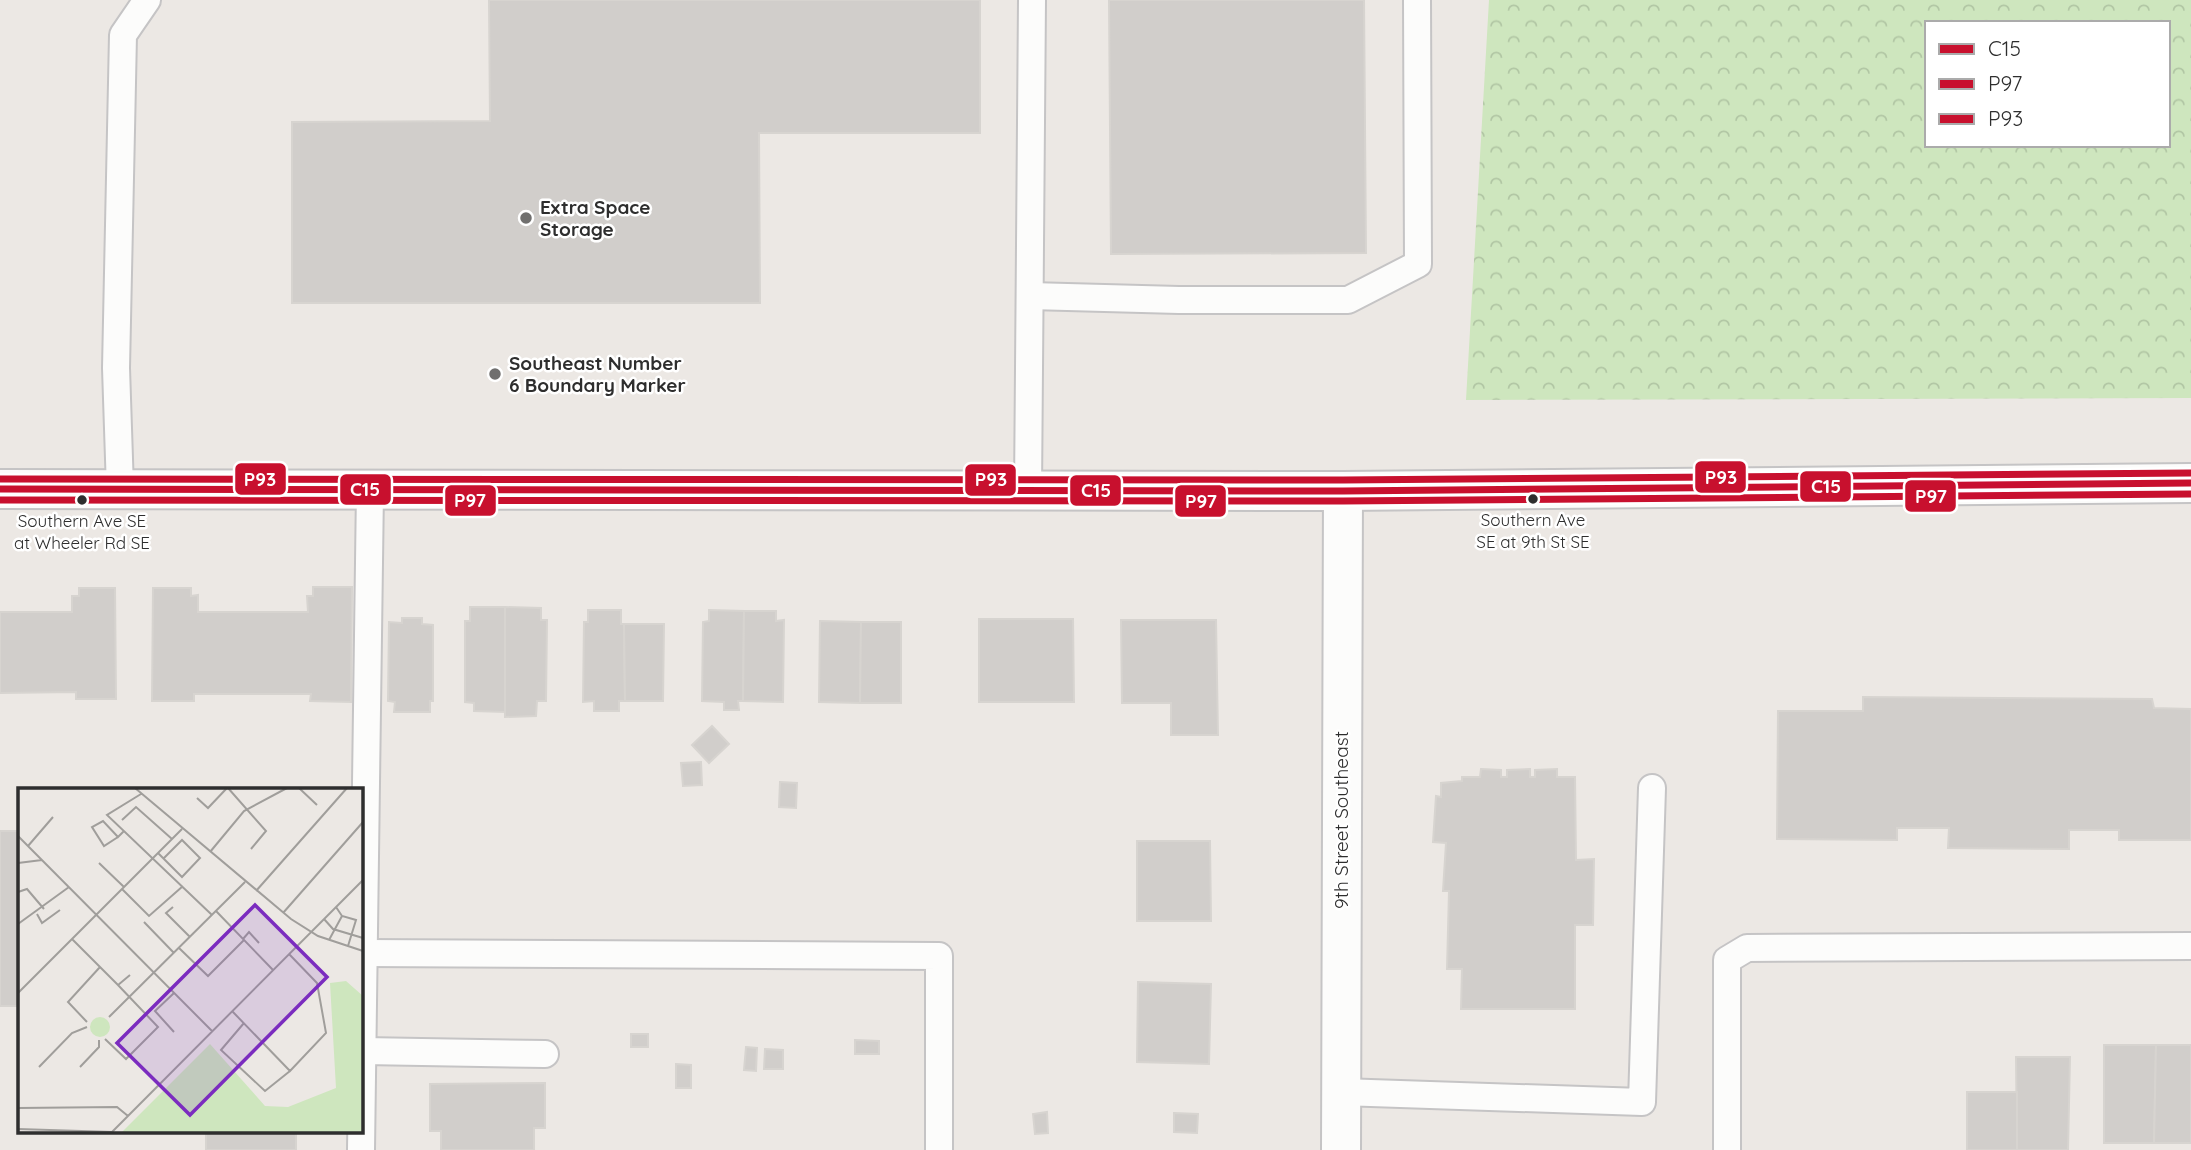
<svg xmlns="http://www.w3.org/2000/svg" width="2191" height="1150" font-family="Quicksand,sans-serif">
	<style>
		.forest { fill: url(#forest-crowns); fill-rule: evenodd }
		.building { fill: #d1cecb; stroke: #d7d4d0; stroke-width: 2 }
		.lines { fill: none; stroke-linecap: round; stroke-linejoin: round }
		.lane-casing { stroke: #c5c4c5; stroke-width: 30 }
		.street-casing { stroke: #c5c4c5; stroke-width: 42 }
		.secondary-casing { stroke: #c5c4c5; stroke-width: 42 }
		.lane { stroke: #fcfcfb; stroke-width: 26 }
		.street { stroke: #fcfcfb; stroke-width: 38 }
		.secondary { stroke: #fcfcfb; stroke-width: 38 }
		.bus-1-casing { stroke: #fff; stroke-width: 12 }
		.bus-2-casing { stroke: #fff; stroke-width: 12 }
		.bus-3-casing { stroke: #fff; stroke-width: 12 }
		.bus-1 { stroke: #c8102e; stroke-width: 7 }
		.bus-2 { stroke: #c8102e; stroke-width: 7 }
		.bus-3 { stroke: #c8102e; stroke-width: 7 }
		.poi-dot { fill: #706f6e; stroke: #fff; stroke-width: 2.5 }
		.bus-dot { fill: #2e2e2e; stroke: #fff; stroke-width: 2.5 }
		.labels { text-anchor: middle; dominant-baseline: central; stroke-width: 5; stroke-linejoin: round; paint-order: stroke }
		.bus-label { font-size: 17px; fill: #2e2e2e; stroke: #fff }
		.poi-label { font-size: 19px; font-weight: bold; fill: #2e2e2e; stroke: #fff; text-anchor: start }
		.street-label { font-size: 19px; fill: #2e2e2e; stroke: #fff }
		.inset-road { fill: none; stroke: #a09e9b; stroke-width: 2 }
		.view { fill: #7b2cbf; fill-opacity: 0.15; stroke: #7b2cbf; stroke-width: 3.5 }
		.inset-edge { fill: none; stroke: #2e2e2e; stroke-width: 3.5 }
		.line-badge { stroke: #fff; stroke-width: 2.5 }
		.badge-label { font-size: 19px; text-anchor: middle; font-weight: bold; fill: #fff }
	</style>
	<defs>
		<pattern id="forest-crowns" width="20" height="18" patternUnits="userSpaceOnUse" patternTransform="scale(1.75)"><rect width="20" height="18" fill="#cee6be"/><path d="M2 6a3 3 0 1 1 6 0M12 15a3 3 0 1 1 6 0" fill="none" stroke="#b1c6a4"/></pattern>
	</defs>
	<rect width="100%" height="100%" fill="#ece8e4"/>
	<path class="forest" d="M 1489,0 L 2191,0 L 2191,398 L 1466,400 ZM 1927,23 L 2168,23 L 2168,145 L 1927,145 Z"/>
	<g class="building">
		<polygon points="489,0 980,0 980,133 759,133 760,303 292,303 292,122 490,121"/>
		<polygon points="1109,0 1364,0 1366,253 1111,254"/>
		<polygon points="313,587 352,587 351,702 310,701 311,694 194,694 194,701 152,701 153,588 191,588 191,596 198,595 198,612 308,612 307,596 313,596"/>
		<polygon points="79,588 115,588 116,699 76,699 76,692 0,693 0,612 72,612 72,596 79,596"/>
		<polygon points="470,607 505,607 505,712 474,711 474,703 465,702 465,621 470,621"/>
		<polygon points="505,607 541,608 541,620 547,620 546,701 537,701 536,716 505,717"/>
		<polygon points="588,610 621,610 621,624 624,624 625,701 619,701 619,711 594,711 594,701 583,702 584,622 588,622"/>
		<polygon points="709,610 744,611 743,701 738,701 739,710 724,710 724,702 702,701 703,622 709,621"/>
		<polygon points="744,611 776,611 776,621 784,620 783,702 743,701"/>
		<polygon points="402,618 422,618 422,624 433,625 433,701 430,701 430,712 394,712 395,702 388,701 389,622 402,623"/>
		<polygon points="979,619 1073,619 1074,702 979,702"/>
		<polygon points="1121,620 1216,620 1218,735 1171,735 1171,703 1122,703"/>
		<polygon points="820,621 861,622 860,703 819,702"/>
		<polygon points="861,622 901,622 901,703 860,703"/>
		<polygon points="624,624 664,624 663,701 625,701"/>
		<polygon points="1863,697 2152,699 2154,708 2191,709 2191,840 2119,840 2119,830 2069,830 2069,849 1948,848 1949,828 1897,828 1897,840 1777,839 1778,711 1863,711"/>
		<polygon points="712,726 729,744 709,763 692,745"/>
		<polygon points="701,762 702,785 683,786 681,763"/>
		<polygon points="1481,769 1501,770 1501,777 1507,777 1507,770 1530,769 1530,777 1535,777 1535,770 1557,769 1557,777 1575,777 1576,860 1594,859 1593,925 1575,925 1575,1009 1461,1009 1462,969 1447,969 1449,891 1443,891 1446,843 1433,842 1436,796 1441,797 1441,783 1462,781 1462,777 1480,777"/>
		<polygon points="780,782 797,783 796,808 779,807"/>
		<rect x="0" y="831" width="19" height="175"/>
		<polygon points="1137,841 1210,841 1211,921 1137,921"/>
		<polygon points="1138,982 1211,984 1209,1064 1137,1062"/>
		<rect x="631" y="1034" width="17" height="13"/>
		<polygon points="855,1040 879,1041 879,1054 855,1054"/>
		<polygon points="2104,1045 2156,1045 2154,1143 2104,1143"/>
		<polygon points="2156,1045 2191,1045 2191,1143 2154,1143"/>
		<polygon points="746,1047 757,1048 756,1071 744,1070"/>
		<polygon points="765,1049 783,1050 783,1069 764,1069"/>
		<polygon points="2016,1057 2070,1057 2068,1150 2017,1150"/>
		<polygon points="676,1064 691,1065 691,1088 676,1088"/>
		<polygon points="545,1083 545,1128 534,1128 534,1150 441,1150 441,1131 430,1131 430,1084"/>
		<rect x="1967" y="1092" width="50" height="58"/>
		<polygon points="1047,1112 1048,1133 1035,1134 1033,1114"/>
		<polygon points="1174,1113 1198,1114 1197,1133 1174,1132"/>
		<rect x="206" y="1131" width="90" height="19"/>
	</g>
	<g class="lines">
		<defs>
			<g id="lane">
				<polyline points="1030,296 1179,300 1348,300 1418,264 1417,0"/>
				<polyline points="120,489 116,368 123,35 147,0"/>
				<polyline points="1028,491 1032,0"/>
				<polyline points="364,953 939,956 939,1150"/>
				<polyline points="363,1051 545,1054"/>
				<polyline points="1341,1092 1642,1102 1652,788"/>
				<polyline points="361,1150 370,489"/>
				<polyline points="1727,1150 1727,960 1747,948 2191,946"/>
			</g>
			<polyline id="street" points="1341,1150 1343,491"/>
			<polyline id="secondary" points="0,489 1343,491 2191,483"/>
		</defs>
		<use href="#lane" class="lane-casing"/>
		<use href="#street" class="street-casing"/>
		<use href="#secondary" class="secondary-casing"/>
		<use href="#lane" class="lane"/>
		<use href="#street" class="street"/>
		<use href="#secondary" class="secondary"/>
		<defs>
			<polyline id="bus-1" points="0,489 1343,491 2191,483"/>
			<polyline id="bus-2" points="0,500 1343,501 2191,494"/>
			<polyline id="bus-3" points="0,479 1343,480 2191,473"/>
		</defs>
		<use href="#bus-1" class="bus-1-casing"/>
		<use href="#bus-2" class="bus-2-casing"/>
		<use href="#bus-3" class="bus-3-casing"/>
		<use href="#bus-1" class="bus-1"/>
		<use href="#bus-2" class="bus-2"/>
		<use href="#bus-3" class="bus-3"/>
	</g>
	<g class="poi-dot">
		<circle cx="526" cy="218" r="7"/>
		<circle cx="495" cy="374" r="7"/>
	</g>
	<g class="bus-dot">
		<circle cx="1533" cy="499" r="6"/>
		<circle cx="82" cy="500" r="6"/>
	</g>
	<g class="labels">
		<g class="bus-label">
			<text x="1533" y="519">Southern Ave<tspan x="1533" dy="22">SE at 9th St SE</tspan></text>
			<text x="82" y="520">Southern Ave SE<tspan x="82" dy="22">at Wheeler Rd SE</tspan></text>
		</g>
		<g class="poi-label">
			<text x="540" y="207">Extra Space<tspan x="540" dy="22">Storage</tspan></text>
			<text x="509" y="363">Southeast Number<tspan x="509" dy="22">6 Boundary Marker</tspan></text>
		</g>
		<g class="street-label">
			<text transform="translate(1341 820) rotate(-90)">9th Street Southeast</text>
		</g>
	</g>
	<g transform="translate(18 788)">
		<rect width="345" height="345" fill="#ece8e4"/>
		<path d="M72 239a10 10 0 1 1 20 0a10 10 0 1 1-20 0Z" fill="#cee6be"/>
		<path d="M 328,193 L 345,208 L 345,344 L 104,344 L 192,256 L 247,318 L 270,319 L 318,300 L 312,195 Z" fill="#cee6be"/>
		<path class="inset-road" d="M 117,0 L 273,131 L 300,148 L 345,163M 210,0 L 248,43 L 233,61M 281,0 L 299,17M 123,6 L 89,27 L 194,127M 179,10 L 190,20 L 209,0M 104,32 L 118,19 L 154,51M 0,48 L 194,243M 100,49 L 86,58 L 74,39 L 85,33 L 100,49 L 106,43M 10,58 L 35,29M 192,64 L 226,23 L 269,0M 140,65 L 164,89 L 182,70 L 164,52 L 145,71M 0,75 L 24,72M 81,75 L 106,99M 104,101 L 131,128 L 165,98M 238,103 L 329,0M 0,104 L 9,101 L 26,121M 155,119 L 148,125 L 172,149M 318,119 L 324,128 L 338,132 L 330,158M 198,123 L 255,182M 265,125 L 345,34M 19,126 L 24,135 L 42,122M 306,131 L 315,141 L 345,150M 126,134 L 156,165M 0,136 L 51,99M 54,151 L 100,197M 225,151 L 231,144 L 241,155M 311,152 L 324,128M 161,160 L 190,188 L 226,152M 0,205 L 164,41M 214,223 L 272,283 L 308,245 L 299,195 L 271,166M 91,229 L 227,94M 69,234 L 50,214 L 82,179M 226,235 L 203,262 L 247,303 L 272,283M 156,244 L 137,223 L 156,205M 87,251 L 108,271 L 140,239 L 100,197 L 112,187M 21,279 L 54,245 L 69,239M 62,279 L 81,259 L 81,252M 0,320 L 99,319 L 110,328M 0,341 L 95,344M 94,344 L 345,92"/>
		<path class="view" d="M 237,117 L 309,189 L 172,327 L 99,255 Z"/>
		<rect width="345" height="345" class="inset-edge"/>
	</g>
	<g class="line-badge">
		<rect x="1694" y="460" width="53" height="34" rx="7" fill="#c8102e"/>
		<rect x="234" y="462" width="53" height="34" rx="7" fill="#c8102e"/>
		<rect x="964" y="463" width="53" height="34" rx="7" fill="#c8102e"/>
		<rect x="1799" y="470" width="53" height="33" rx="7" fill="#c8102e"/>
		<rect x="339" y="473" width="53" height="33" rx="7" fill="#c8102e"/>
		<rect x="1069" y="474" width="53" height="33" rx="7" fill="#c8102e"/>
		<rect x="1904" y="479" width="53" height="34" rx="7" fill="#c8102e"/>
		<rect x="444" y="484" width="53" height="33" rx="7" fill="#c8102e"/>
		<rect x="1174" y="484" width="53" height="34" rx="7" fill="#c8102e"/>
	</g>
	<g class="badge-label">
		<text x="1721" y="484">P93</text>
		<text x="260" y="486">P93</text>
		<text x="991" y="486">P93</text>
		<text x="1826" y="493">C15</text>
		<text x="365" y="496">C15</text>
		<text x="1096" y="497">C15</text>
		<text x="1931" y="503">P97</text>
		<text x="470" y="507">P97</text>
		<text x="1201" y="508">P97</text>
	</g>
	<rect x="1925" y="21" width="245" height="126" fill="#ffffff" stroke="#ababab" stroke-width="2"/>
	<rect x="1939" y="44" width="35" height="10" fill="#c8102e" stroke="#ababab" stroke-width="2"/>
	<text x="1988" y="56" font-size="21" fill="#2e2e2e">C15</text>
	<rect x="1939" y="79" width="35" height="10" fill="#c8102e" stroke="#ababab" stroke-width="2"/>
	<text x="1988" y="91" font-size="21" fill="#2e2e2e">P97</text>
	<rect x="1939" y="114" width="35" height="10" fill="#c8102e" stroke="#ababab" stroke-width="2"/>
	<text x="1988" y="126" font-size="21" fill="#2e2e2e">P93</text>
</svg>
